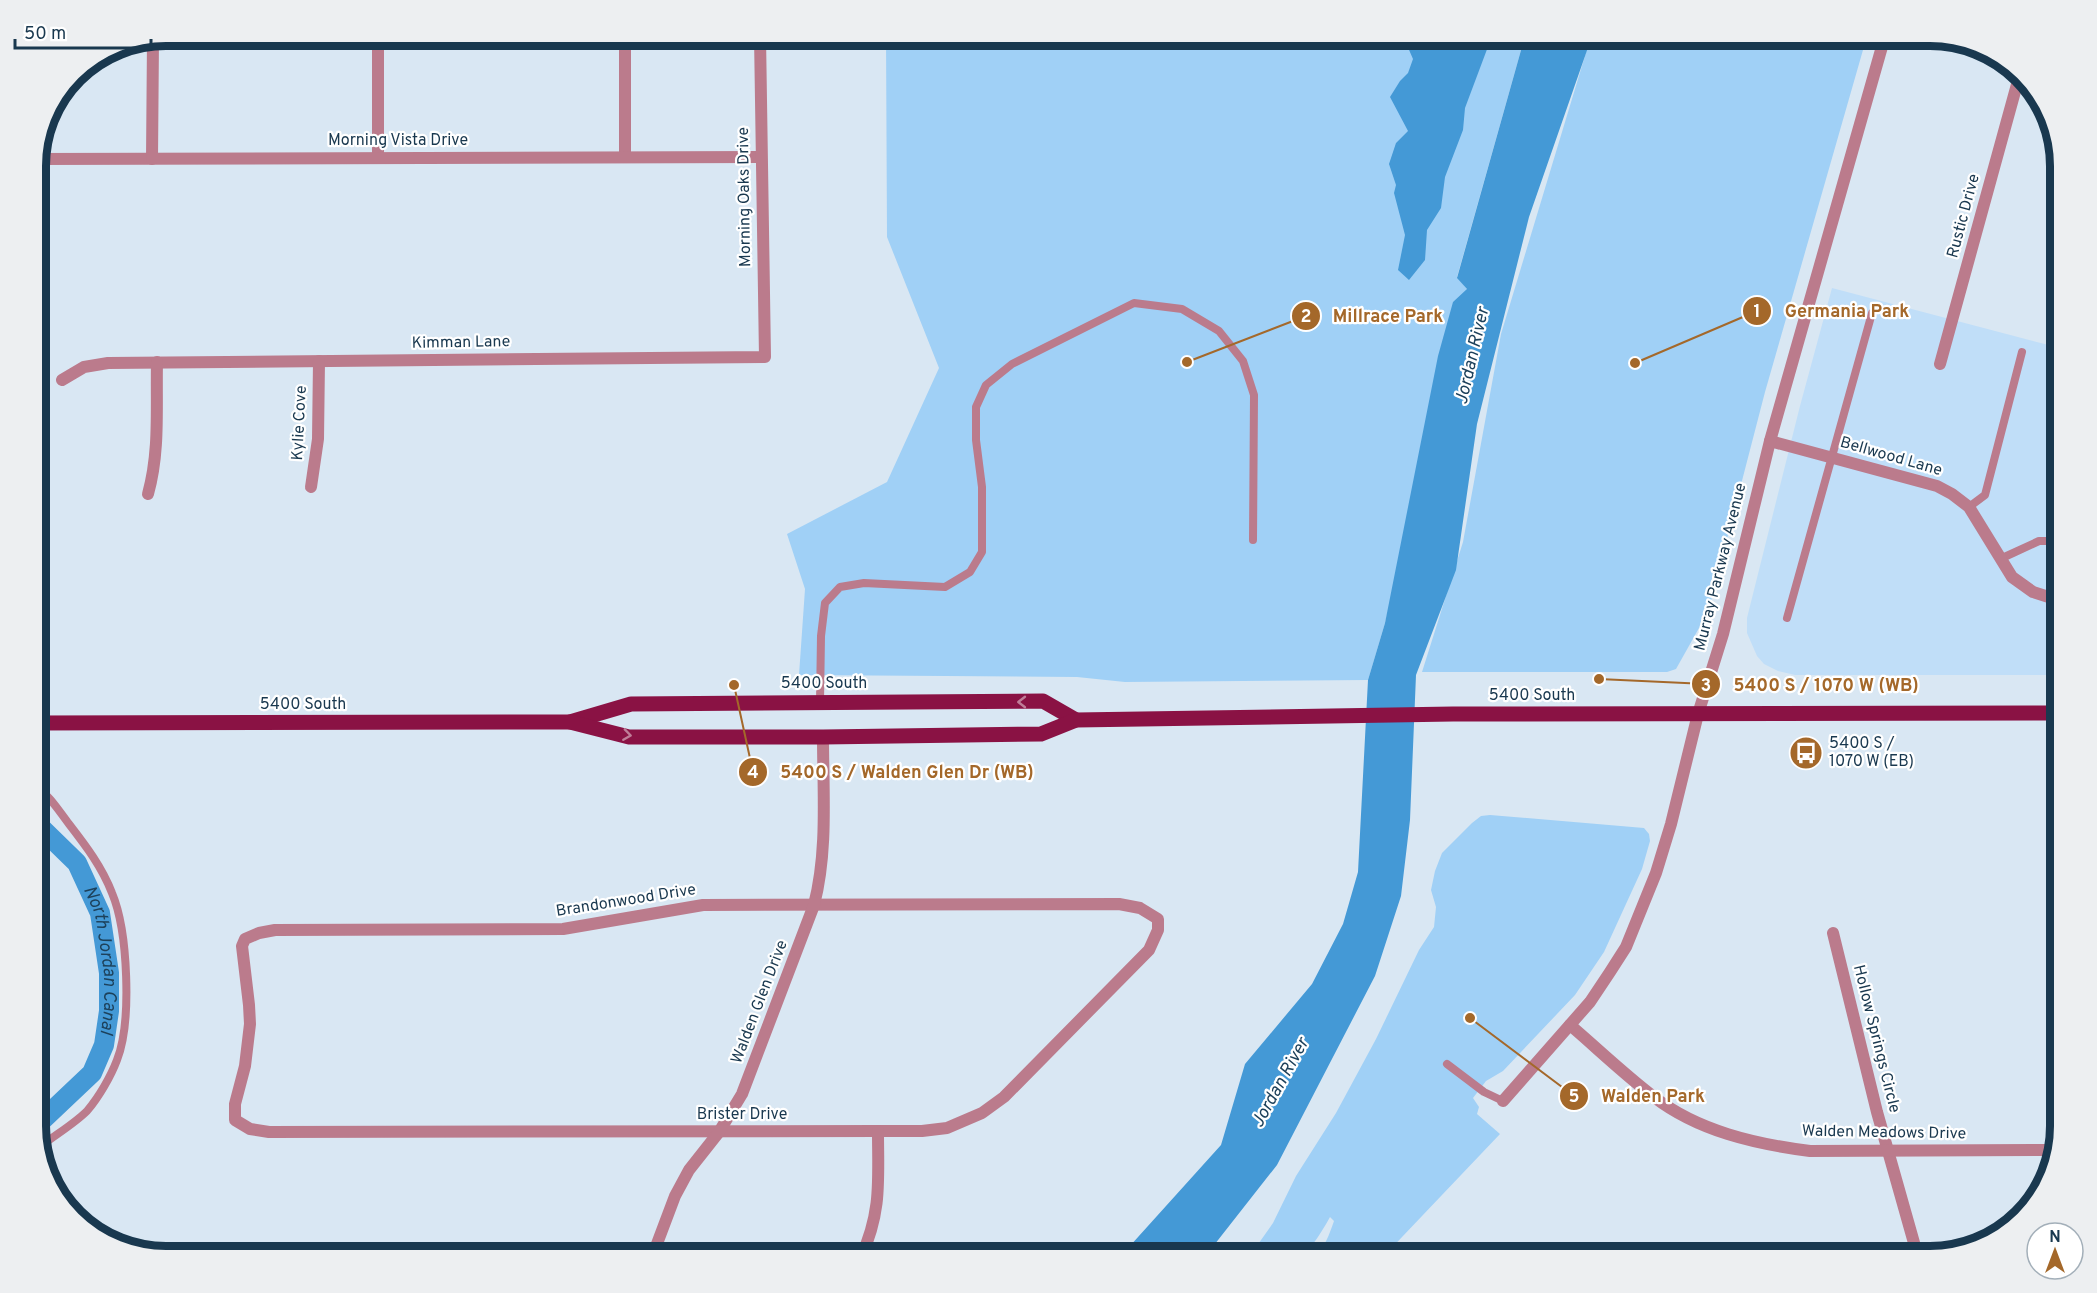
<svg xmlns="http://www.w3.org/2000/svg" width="2097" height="1293" font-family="Overpass,sans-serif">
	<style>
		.built { fill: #c0def8 }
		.green { fill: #a0d0f6 }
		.water { fill: #4499d6 }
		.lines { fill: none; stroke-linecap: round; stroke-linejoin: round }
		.canal { stroke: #4499d6; stroke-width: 20 }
		.lane { stroke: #bb7b8c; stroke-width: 8 }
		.street { stroke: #bb7b8c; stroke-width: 12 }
		.primary { stroke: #8a1244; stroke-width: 15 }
		.oneway { stroke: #bf7d98 }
		.labels { text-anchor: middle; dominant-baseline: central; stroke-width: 4.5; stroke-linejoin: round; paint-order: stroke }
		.street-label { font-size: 16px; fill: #19384f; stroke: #fff }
		.poi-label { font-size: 16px; fill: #19384f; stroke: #fff; text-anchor: start }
		.water-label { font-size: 18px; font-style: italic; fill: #1d415b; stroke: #fff }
		.rim { fill: none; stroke: #19384f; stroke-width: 8 }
		.leader { fill: none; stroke: #a4682a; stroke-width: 2 }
		.callout-dot { fill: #a4682a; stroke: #fff; stroke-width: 2 }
		.mark-label { font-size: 18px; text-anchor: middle; font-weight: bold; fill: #fff }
		.callout-label { font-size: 18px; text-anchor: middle; font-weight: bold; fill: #a4682a; stroke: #fff; stroke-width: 4.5; stroke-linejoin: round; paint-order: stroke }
	</style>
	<rect width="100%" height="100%" fill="#d9e7f3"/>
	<polygon class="built" points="1832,288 2060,348 2048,392 2061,395 2061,675 1795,675 1778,671 1764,664 1757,656 1747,633 1747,618 1800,406"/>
	<g class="green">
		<polygon points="886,36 1525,36 1457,277 1467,289 1385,623 1368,680 1125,682 1077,677 799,675 805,589 787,534 887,482 939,368 887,237"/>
		<polygon points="1591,36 1867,36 1765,392 1708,612 1676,669 1667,672 1422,672 1463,542 1501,334"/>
		<path d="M 1490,815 L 1644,828 L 1649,834 L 1650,841 L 1642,869 L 1604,952 L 1575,995 L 1503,1071 L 1486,1081 L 1473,1098 L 1479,1107 L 1477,1114 L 1500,1134 L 1383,1257 L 1313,1257 C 1325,1248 1329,1235 1334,1221 L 1330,1217 C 1303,1265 1301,1257 1249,1257 L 1273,1223 L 1296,1176 L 1336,1113 L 1376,1039 L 1419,950 L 1434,927 L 1436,907 L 1431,890 L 1435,871 L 1442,853 L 1472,823 L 1481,816 Z"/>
	</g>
	<g class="water">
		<polygon points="1403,36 1492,36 1465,108 1463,130 1445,177 1441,208 1427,230 1425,260 1409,280 1398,270 1405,235 1394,193 1396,185 1389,164 1396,143 1408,131 1390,97 1400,81 1408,73 1413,59"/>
		<polygon points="1525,36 1592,36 1529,217 1477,424 1456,570 1416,675 1410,820 1401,896 1375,976 1277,1165 1211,1249 1200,1257 1120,1257 1221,1145 1245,1064 1312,984 1343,924 1358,872 1368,680 1385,623 1438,356 1453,302 1467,289 1457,278"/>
	</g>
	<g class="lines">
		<path class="canal" id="s1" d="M 36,823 L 77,863 L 100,913 L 109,973 L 109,1011 L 104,1045 L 92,1073 L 36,1126"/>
		<g class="lane">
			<polyline points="2053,423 2061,425"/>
			<polyline points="1969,507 1985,495 2022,352"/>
			<polyline points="2000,559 2039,541 2061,541"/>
			<polyline points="1787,618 1872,313"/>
			<polyline points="820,702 821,636 825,603 840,587 864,583 945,587 970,572 982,552 982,487 976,440 976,407 986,385 1012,364 1134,303 1182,309 1219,331 1243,361 1254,395 1253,540"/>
			<path d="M 36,786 C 50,796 59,811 69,824 C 86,846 102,867 112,893 C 128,931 132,1022 117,1060 C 111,1076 99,1097 87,1111 C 74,1124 55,1135 40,1147"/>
			<polyline points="1447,1064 1484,1092 1503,1101"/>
		</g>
		<g class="street">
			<polyline points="625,38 625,157"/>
			<polyline points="378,41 378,158"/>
			<polyline points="36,159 761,157"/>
			<polyline points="152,159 153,39"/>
			<polyline points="1940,364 2019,77"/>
			<polyline points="62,380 84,367 108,363 765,357 760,36"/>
			<polyline points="1770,441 1937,486 1952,494 1969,507 2012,577 2033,592 2061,601"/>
			<polyline points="311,487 318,439 319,361"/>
			<path d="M 148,494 C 160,451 156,407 157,362"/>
			<polygon points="1119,904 1140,908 1158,919 1158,930 1149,950 1004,1097 982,1113 947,1128 922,1131 878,1131 269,1132 250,1129 235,1120 235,1104 245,1066 250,1024 249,1005 242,946 245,939 259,933 275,930 563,929 703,905"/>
			<polyline points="1833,933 1877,1112 1918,1257"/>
			<path d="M 1570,1025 C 1598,1049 1625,1075 1654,1097 C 1698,1131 1755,1144 1810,1151 L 2055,1150"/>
			<polyline points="1503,1101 1590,1002 1610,972 1626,947 1656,873 1671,824 1698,714 1723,634 1770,441 1885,36"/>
			<path d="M 652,1257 L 675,1196 L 689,1170 L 719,1132 L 742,1094 L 814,905 C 828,851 823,792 823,737"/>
			<path d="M 861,1257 C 882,1211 878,1180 878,1131"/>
		</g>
		<g class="primary">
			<polyline points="570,722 631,704 1043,701 1076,720"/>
			<polyline points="36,723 570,722 629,737 823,737 1041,734 1076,720 1453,714 2061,713"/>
		</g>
	</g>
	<defs><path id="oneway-chevron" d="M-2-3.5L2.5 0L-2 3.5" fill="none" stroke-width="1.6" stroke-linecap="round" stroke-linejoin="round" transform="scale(1.5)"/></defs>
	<g class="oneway">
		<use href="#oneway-chevron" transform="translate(1022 702) rotate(180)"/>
		<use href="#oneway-chevron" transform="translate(627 735) rotate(8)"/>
	</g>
	<defs>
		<symbol id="bus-disc" viewBox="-11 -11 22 22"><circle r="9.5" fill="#a4682a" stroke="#fff"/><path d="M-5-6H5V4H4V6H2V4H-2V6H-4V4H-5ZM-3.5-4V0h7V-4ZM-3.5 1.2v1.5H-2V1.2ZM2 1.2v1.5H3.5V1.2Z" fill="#fff"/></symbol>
	</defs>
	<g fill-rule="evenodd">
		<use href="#bus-disc" x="1787" y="734" width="38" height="38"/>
	</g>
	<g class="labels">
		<g class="street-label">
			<text x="398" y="141">Morning Vista Drive</text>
			<text transform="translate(745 197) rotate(-91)">Morning Oaks Drive</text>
			<text transform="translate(1964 216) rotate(-75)">Rustic Drive</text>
			<text transform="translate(461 343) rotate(-1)">Kimman Lane</text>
			<text transform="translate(300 423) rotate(-87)">Kylie Cove</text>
			<text transform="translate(1891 457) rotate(16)">Bellwood Lane</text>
			<text transform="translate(1721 567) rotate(-76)">Murray Parkway Avenue</text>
			<text x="824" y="684">5400 South</text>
			<text x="1532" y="696">5400 South</text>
			<text x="303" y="705">5400 South</text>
			<text transform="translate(626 901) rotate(-9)">Brandonwood Drive</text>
			<text transform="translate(760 1002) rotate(-69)">Walden Glen Drive</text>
			<text transform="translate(1876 1039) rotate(76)">Hollow Springs Circle</text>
			<text x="742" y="1115">Brister Drive</text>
			<text transform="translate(1884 1133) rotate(1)">Walden Meadows Drive</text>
		</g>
		<g class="poi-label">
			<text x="1829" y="744">5400 S /<tspan x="1829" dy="18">1070 W (EB)</tspan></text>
		</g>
		<g class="water-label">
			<text transform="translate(1473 356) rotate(-77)">Jordan River</text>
			<text stroke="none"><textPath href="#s1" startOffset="159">North Jordan Canal</textPath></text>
			<text transform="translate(1281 1083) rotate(-61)">Jordan River</text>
		</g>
	</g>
	<path d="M0 0H2097V1293H0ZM166 46H1930A120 120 0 0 1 2050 166V1126A120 120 0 0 1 1930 1246H166A120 120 0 0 1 46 1126V166A120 120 0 0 1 166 46Z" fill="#edeff1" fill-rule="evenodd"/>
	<path class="rim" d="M166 46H1930A120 120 0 0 1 2050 166V1126A120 120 0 0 1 1930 1246H166A120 120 0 0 1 46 1126V166A120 120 0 0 1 166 46Z"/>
	<path class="leader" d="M1635 363L1757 311M1187 362L1306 316M1599 679L1706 684M734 685L753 772M1470 1018L1574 1096"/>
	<g class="callout-dot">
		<circle cx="1635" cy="363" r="6"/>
		<circle cx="1187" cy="362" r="6"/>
		<circle cx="1599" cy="679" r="6"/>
		<circle cx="734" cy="685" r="6"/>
		<circle cx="1470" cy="1018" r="6"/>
		<circle cx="1757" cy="311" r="15"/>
		<circle cx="1306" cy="316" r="15"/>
		<circle cx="1706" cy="684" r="15"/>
		<circle cx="753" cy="772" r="15"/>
		<circle cx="1574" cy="1096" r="15"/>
	</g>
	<g class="mark-label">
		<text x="1757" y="317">1</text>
		<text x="1306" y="322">2</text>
		<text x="1706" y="691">3</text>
		<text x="753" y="778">4</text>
		<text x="1574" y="1102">5</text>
	</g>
	<g class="callout-label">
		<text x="1847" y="317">Germania Park</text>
		<text x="1388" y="322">Millrace Park</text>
		<text x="1826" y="691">5400 S / 1070 W (WB)</text>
		<text x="907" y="778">5400 S / Walden Glen Dr (WB)</text>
		<text x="1653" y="1102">Walden Park</text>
	</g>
	<g transform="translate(2055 1251)"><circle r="28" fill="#ffffff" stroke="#a3afb9" stroke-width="1.5"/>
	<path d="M0-4.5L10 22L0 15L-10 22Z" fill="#a4682a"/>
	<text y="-9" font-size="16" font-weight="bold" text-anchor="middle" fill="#19384f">N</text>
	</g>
	<path d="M15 39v9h136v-9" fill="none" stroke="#19384f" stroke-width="3"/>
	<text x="24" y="39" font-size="18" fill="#19384f" stroke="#ffffff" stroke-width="4.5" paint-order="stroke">50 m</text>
</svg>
